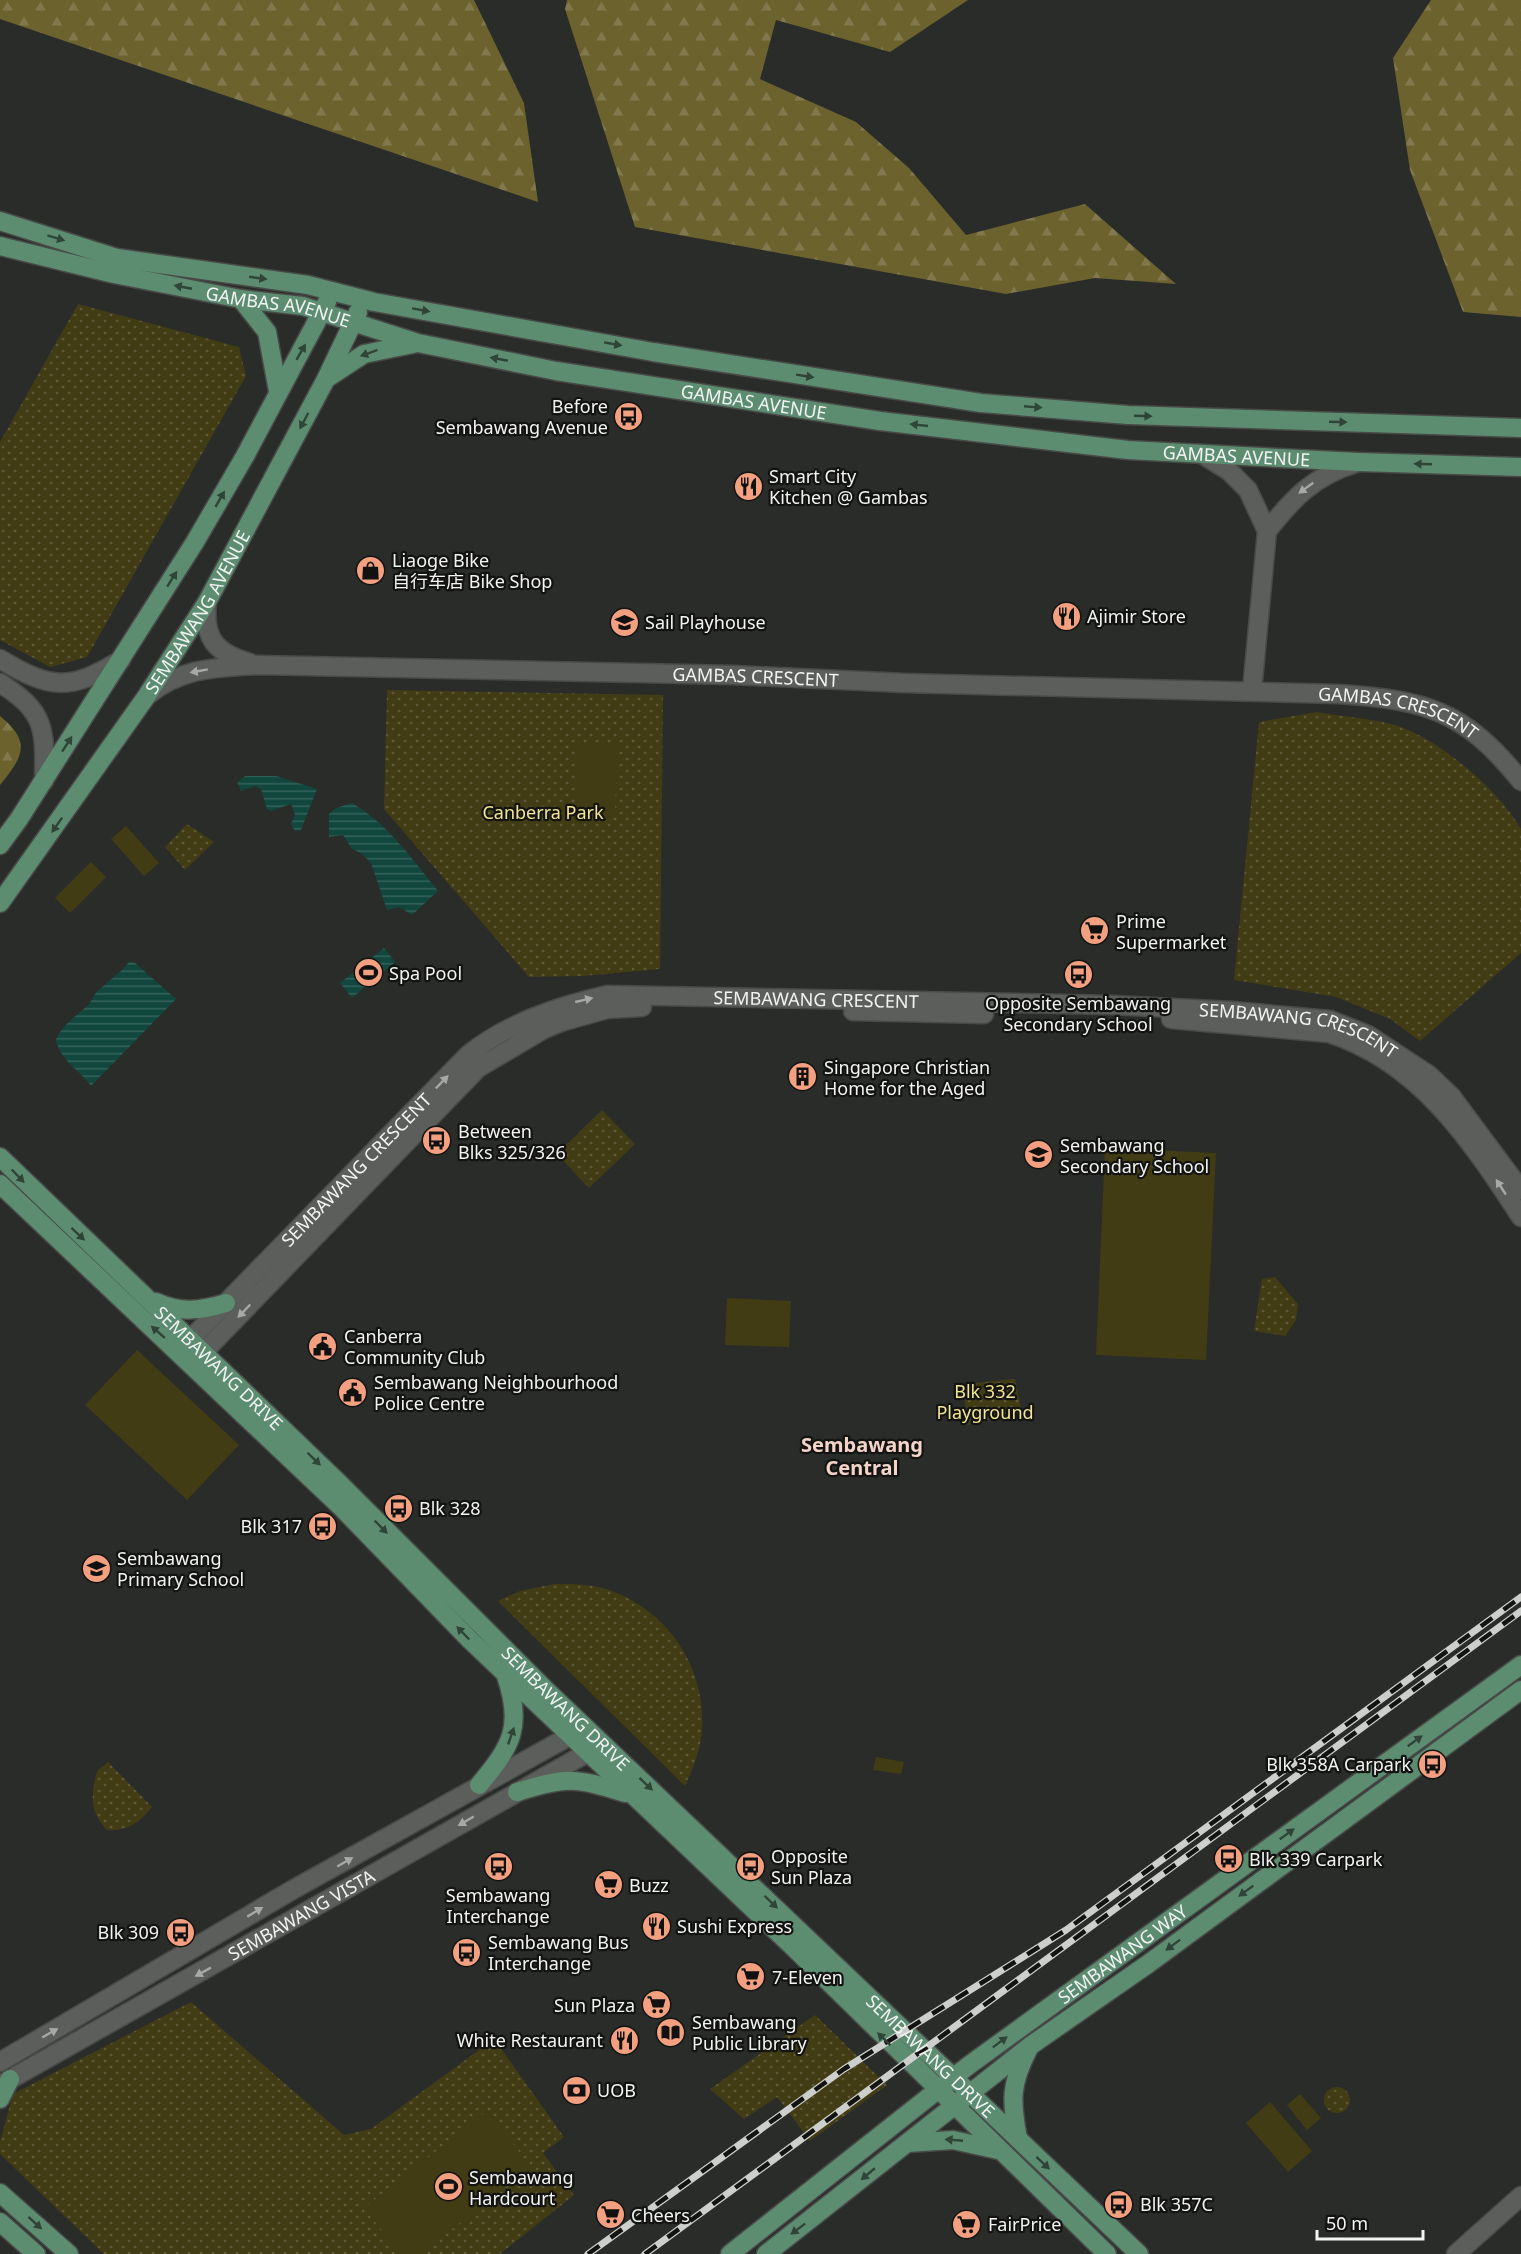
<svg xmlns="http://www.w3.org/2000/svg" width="1521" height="2254" font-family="'Noto Sans','Noto Sans SC',sans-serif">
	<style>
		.green { fill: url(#green-dots) }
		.forest { fill: url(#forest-firs) }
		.pitch { fill: #423c15 }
		.water { fill: url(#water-rules) }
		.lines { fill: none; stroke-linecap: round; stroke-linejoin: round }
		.minor-casing { stroke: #484a47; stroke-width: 21 }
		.major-casing { stroke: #484a47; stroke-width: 21 }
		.minor { stroke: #5b5e5a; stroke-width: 18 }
		.major { stroke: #5c8d71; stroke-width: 18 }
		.rail-casing { stroke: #cccfcc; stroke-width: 7 }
		.rail { stroke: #131412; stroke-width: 4.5; stroke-dasharray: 14; stroke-linecap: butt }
		.oneway { fill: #304438 }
		.oneway2 { fill: #a6a9a6 }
		.labels { text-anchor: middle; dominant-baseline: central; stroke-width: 4.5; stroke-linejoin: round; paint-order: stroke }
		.street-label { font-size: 18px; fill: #f2f4f2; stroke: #131412 }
		.poi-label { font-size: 18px; fill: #f2f4f2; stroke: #131412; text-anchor: start }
		.park-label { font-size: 18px; fill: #f3e593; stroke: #131412 }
		.neighbourhood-label { font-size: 20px; font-weight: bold; fill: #f4d4c8; stroke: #131412 }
	</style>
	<defs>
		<pattern id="green-dots" width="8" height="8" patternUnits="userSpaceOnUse" patternTransform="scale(1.5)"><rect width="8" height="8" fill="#423c15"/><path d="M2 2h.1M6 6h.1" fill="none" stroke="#5e5938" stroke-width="1.8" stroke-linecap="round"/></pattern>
		<pattern id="forest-firs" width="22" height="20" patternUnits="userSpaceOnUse" patternTransform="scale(1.5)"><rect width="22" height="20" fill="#6b622e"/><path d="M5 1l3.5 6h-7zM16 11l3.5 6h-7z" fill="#81794d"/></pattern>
		<pattern id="water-rules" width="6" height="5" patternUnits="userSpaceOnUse" patternTransform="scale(1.5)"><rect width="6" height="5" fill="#11473d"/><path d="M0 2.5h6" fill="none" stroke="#34625a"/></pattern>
	</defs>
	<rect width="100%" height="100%" fill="#292c28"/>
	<g class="green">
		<polygon points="78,304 239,347 246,376 87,657 50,667 0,640 0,442"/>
		<polygon points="387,690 663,695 660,969 583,976 529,977 384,809"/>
		<path d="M 1317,712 C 1343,717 1371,718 1395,725 C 1438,738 1500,791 1521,829 L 1521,953 L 1420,1041 L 1390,1019 L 1336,997 L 1234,980 L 1259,722 Z"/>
		<polygon points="187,824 214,842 185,870 165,847"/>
		<polygon points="602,1110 635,1144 589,1188 557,1154"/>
		<polygon points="1275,1277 1298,1304 1296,1320 1285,1336 1254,1331 1262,1279"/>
		<polygon points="1015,1379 1022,1413 966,1425 964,1384"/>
		<path d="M 554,1584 C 573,1584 591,1584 609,1590 C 667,1610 706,1667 702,1729 C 701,1749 693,1768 685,1786 L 498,1601 L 520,1591 Z"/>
		<path d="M 108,1762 L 152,1807 C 140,1822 127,1832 107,1830 C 89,1811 91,1796 97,1771 Z"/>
		<polygon points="191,2002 344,2135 371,2129 494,2039 564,2137 543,2153 574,2195 500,2254 104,2254 0,2154 0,2142 13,2094"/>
		<polygon points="815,2015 887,2085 810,2141 777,2097 744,2119 710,2089"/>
		<circle cx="1337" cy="2100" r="13"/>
	</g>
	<g class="forest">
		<polygon points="0,0 474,0 524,103 538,202 0,19"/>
		<polygon points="567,0 968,0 890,52 776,20 760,79 856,122 909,168 966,235 1085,204 1176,284 1095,278 1006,294 635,227 565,9"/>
		<polygon points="1431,0 1521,0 1521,317 1463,312 1410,170 1393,58"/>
		<path d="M 0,716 C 32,742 23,757 0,785 Z"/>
	</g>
	<g class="pitch">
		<polygon points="577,743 617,744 615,817 576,817"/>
		<polygon points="126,826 159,863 144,876 111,839"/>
		<polygon points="91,862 106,877 70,913 55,898"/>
		<polygon points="1105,1148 1216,1153 1206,1360 1096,1355"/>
		<polygon points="727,1298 791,1301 789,1347 725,1345"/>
		<polygon points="137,1350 239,1445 187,1500 85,1405"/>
		<polygon points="876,1757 904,1762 901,1774 873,1770"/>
		<polygon points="1300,2094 1321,2118 1307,2130 1287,2105"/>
		<polygon points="1270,2102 1312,2151 1288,2172 1246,2123"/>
		<polygon points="487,2111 531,2167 420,2254 401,2254 364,2208"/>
	</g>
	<g class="water">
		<polygon points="245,776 276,776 317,789 301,830 295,831 291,824 295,815 291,804 271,811 267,809 261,789 255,786 241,791 237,782"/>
		<path d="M 352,803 C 387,823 413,860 438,891 L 412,915 L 399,907 L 387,910 L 371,863 L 361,853 L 352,849 L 343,835 L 329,837 L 329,814 L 336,808 Z"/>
		<polygon points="384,948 395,962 352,998 340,983"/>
		<path d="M 129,962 L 134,962 L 176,999 L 91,1086 C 79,1069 61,1062 56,1040 C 61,1026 76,1016 87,1006 C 91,1003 92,998 95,994 C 106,982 120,974 129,962 Z"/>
	</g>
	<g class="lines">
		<defs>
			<g id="minor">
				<polyline points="1202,454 1229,471 1248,490 1267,531 1252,691"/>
				<path d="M 1267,531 C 1294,497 1314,476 1356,463"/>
				<path d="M 207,602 C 203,638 215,653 250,663"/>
				<path d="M 0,659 C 51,690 70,691 121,660"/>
				<path d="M 0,683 C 46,712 45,729 44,781"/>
				<path id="s1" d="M 148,695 C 182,667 216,668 258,665 L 734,675 L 904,683 L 1338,694 C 1426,700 1464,710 1521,781"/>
				<polyline points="853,1011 984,1014"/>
				<path d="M 1171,1019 L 1329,1033 C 1421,1063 1471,1141 1521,1217"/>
				<path id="s2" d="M 180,1350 L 468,1055 C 508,1023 556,1007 607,995 L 1113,1005 L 1233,1011 L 1330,1020 L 1368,1035 L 1429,1075 L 1451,1096 L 1521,1190"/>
				<polyline points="194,1362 478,1068 544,1029 561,1022 607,1009 642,1007"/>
				<polyline points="0,2062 294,1889 584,1728"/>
				<path id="s3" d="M 0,2085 L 601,1745"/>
				<polyline points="1456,2254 1521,2196"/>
			</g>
			<g id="major">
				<polyline points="0,221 117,258 308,285 374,302 653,352 981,403 1128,415 1521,428"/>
				<path id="s4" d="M 0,246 L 114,274 L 241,299 L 303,306 L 418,343 L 556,371 L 880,421 L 1128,450 L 1358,462 L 1521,467"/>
				<polyline points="241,299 267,332 278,391"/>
				<polyline points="329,377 364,354 413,344"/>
				<polyline points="0,845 19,819 195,542 245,456 327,302"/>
				<path id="s5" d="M 0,903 L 146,697 L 207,602 L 326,379 L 358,312"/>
				<path id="s6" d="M 0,1157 L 340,1484 L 546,1690 L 1139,2254"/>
				<polyline points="0,1184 342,1508 469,1639 792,1946 1107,2254"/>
				<path d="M 156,1302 C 180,1313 200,1311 226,1303"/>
				<path d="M 479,1785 C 512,1746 523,1726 506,1676"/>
				<path d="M 517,1792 C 568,1777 574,1777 625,1793"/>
				<polyline points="0,2099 10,2079"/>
				<path d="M 1018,2139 C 1011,2101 1010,2085 1028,2050"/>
				<polyline points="907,2143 953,2140 998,2150"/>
				<polyline points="0,2193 69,2254"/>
				<polyline points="0,2222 36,2254"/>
				<path id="s7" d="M 730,2254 L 968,2066 L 1521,1665"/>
				<polyline points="766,2254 1030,2046 1148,1964 1521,1690"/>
			</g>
		</defs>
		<use href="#minor" class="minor-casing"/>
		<use href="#major" class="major-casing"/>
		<use href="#minor" class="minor"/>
		<use href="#major" class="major"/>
		<defs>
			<g id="rail">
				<polyline points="588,2254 844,2069 1066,1930 1521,1597"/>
				<polyline points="645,2254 1521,1611"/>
			</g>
		</defs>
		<use href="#rail" class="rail-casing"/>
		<use href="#rail" class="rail"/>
	</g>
	<defs><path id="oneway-solid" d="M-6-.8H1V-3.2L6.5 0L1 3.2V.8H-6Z" transform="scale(1.5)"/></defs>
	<g class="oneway">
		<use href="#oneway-solid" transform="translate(56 238) rotate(17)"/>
		<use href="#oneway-solid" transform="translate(258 278) rotate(8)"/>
		<use href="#oneway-solid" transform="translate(183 287) rotate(-169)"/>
		<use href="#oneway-solid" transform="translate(421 310) rotate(10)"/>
		<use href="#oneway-solid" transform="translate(613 344) rotate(10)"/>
		<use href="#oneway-solid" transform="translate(301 352) rotate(-60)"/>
		<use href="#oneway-solid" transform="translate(369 353) rotate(160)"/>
		<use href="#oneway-solid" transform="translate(499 359) rotate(-169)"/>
		<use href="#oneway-solid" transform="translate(805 376) rotate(9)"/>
		<use href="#oneway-solid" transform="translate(1033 407) rotate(5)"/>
		<use href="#oneway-solid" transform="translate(1143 416) rotate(2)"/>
		<use href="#oneway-solid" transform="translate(304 421) rotate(118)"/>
		<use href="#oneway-solid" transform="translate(1338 422) rotate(2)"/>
		<use href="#oneway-solid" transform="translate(919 425) rotate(-174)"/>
		<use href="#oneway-solid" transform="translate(1423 464) rotate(-178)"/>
		<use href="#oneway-solid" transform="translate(220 499) rotate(-60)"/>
		<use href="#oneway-solid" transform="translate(172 579) rotate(-58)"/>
		<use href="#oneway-solid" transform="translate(67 744) rotate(-57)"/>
		<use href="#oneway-solid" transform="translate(57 825) rotate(125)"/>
		<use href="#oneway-solid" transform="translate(18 1176) rotate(46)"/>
		<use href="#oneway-solid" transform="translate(78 1234) rotate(43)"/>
		<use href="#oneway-solid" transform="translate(158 1332) rotate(-139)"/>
		<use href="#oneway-solid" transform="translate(314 1459) rotate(44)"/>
		<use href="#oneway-solid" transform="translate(381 1527) rotate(45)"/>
		<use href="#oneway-solid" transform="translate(463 1633) rotate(-134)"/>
		<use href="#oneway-solid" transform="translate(511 1736) rotate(-71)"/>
		<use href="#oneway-solid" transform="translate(1415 1741) rotate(-36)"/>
		<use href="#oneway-solid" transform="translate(646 1784) rotate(43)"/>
		<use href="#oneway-solid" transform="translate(1287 1834) rotate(-36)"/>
		<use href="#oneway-solid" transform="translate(1246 1891) rotate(144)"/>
		<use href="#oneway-solid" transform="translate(771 1902) rotate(44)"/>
		<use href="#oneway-solid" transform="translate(1173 1945) rotate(143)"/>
		<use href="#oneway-solid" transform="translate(884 2039) rotate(-136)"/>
		<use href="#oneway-solid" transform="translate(1000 2042) rotate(-37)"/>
		<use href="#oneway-solid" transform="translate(954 2140) rotate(-175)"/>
		<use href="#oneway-solid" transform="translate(1043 2163) rotate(43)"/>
		<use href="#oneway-solid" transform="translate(868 2174) rotate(140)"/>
		<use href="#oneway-solid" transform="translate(35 2223) rotate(42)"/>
		<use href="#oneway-solid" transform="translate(798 2229) rotate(143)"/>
	</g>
	<g class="oneway2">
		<use href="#oneway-solid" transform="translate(1306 488) rotate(144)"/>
		<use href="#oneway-solid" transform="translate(199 671) rotate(170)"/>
		<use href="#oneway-solid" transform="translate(584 1000) rotate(-13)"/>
		<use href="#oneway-solid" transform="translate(442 1082) rotate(-46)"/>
		<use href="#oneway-solid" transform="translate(1501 1187) rotate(-123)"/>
		<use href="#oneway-solid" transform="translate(244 1311) rotate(134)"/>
		<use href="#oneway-solid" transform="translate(466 1821) rotate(150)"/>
		<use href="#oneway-solid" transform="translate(345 1862) rotate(-30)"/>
		<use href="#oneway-solid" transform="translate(255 1912) rotate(-31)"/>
		<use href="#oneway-solid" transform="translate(203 1972) rotate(151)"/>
		<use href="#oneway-solid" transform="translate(50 2033) rotate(-30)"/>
	</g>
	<defs>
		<symbol id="bus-disc" viewBox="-11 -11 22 22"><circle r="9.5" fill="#f3a081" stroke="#131412"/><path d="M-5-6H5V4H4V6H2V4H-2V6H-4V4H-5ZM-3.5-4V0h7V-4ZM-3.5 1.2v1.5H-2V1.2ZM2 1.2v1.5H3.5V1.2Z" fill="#111"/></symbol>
		<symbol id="restaurant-disc" viewBox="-11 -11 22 22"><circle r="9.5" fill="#f3a081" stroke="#131412"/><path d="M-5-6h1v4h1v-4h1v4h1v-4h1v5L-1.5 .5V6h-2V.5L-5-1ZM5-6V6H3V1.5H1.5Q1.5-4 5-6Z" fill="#111"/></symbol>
		<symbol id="shop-disc" viewBox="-11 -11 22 22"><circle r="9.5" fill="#f3a081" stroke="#131412"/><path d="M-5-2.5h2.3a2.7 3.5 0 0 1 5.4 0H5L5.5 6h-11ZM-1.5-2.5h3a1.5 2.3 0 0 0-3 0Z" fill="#111"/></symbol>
		<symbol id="school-disc" viewBox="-11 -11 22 22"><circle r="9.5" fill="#f3a081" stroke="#131412"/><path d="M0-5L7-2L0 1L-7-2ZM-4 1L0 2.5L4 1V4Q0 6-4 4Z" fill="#111"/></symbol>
		<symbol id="supermarket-disc" viewBox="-11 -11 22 22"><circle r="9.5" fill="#f3a081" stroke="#131412"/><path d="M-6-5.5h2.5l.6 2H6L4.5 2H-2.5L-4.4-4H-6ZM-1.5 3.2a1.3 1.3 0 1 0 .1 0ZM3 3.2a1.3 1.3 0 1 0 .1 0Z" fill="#111"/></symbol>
		<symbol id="stadium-disc" viewBox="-11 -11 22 22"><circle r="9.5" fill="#f3a081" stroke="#131412"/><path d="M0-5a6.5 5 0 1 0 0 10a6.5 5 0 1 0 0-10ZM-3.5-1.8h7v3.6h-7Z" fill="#111"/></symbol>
		<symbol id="building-disc" viewBox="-11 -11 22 22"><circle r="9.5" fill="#f3a081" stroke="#131412"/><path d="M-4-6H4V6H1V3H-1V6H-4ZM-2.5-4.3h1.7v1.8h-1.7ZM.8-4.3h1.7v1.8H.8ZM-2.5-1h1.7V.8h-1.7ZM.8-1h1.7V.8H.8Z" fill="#111"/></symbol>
		<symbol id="civic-disc" viewBox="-11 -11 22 22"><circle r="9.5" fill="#f3a081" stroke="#131412"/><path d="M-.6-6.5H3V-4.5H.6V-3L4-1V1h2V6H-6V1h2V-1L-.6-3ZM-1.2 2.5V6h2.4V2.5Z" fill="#111"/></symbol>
		<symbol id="library-disc" viewBox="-11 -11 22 22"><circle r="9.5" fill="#f3a081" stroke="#131412"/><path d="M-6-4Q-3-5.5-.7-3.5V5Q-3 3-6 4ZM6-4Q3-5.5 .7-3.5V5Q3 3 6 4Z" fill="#111"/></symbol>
		<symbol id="bank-disc" viewBox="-11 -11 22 22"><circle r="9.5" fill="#f3a081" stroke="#131412"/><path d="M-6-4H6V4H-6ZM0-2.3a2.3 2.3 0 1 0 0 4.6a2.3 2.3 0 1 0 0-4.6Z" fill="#111"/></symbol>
	</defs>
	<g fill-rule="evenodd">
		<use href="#bus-disc" x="612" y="400" width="33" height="33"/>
		<use href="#restaurant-disc" x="732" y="470" width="33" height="33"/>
		<use href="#shop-disc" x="354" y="554" width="33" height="33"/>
		<use href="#restaurant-disc" x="1050" y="600" width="33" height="33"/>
		<use href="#school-disc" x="608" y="606" width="33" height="33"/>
		<use href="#supermarket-disc" x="1078" y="914" width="33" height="33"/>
		<use href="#stadium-disc" x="352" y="956" width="33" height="33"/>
		<use href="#bus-disc" x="1062" y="958" width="33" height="33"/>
		<use href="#building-disc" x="786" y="1060" width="33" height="33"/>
		<use href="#bus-disc" x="420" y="1124" width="33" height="33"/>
		<use href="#school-disc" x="1022" y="1138" width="33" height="33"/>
		<use href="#civic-disc" x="306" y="1330" width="33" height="33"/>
		<use href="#civic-disc" x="336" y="1376" width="33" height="33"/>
		<use href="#bus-disc" x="382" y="1492" width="33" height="33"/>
		<use href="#bus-disc" x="306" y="1510" width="33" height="33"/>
		<use href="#school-disc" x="80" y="1552" width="33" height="33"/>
		<use href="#bus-disc" x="1416" y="1748" width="33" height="33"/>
		<use href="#bus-disc" x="1212" y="1842" width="33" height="33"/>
		<use href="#bus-disc" x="482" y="1850" width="33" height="33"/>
		<use href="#bus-disc" x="734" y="1850" width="33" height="33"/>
		<use href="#supermarket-disc" x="592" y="1868" width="33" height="33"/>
		<use href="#restaurant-disc" x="640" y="1910" width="33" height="33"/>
		<use href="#bus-disc" x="164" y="1916" width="33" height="33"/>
		<use href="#bus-disc" x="450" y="1936" width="33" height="33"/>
		<use href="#supermarket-disc" x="734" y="1960" width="33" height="33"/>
		<use href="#supermarket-disc" x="640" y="1988" width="33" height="33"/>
		<use href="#library-disc" x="654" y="2016" width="33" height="33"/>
		<use href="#restaurant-disc" x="608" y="2024" width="33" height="33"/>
		<use href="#bank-disc" x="560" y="2074" width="33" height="33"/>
		<use href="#stadium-disc" x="432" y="2170" width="33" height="33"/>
		<use href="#bus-disc" x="1102" y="2188" width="33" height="33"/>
		<use href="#supermarket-disc" x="594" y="2198" width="33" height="33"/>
		<use href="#supermarket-disc" x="950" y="2208" width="33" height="33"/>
	</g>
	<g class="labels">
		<g class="street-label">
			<text stroke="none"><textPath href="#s4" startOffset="285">GAMBAS AVENUE</textPath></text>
			<text stroke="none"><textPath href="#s4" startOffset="771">GAMBAS AVENUE</textPath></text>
			<text stroke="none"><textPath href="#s4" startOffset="1257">GAMBAS AVENUE</textPath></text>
			<text stroke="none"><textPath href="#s5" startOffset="352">SEMBAWANG AVENUE</textPath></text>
			<text stroke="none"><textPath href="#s1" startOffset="614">GAMBAS CRESCENT</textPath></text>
			<text stroke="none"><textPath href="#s1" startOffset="1260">GAMBAS CRESCENT</textPath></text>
			<text stroke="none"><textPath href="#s2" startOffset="774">SEMBAWANG CRESCENT</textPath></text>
			<text stroke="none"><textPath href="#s2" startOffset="1260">SEMBAWANG CRESCENT</textPath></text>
			<text stroke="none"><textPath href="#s2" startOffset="252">SEMBAWANG CRESCENT</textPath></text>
			<text stroke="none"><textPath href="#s6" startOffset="304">SEMBAWANG DRIVE</textPath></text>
			<text stroke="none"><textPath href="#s6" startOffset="790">SEMBAWANG DRIVE</textPath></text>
			<text stroke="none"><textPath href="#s3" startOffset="346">SEMBAWANG VISTA</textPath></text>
			<text stroke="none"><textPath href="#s7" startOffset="494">SEMBAWANG WAY</textPath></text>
			<text stroke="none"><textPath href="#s6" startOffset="1294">SEMBAWANG DRIVE</textPath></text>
		</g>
		<g class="poi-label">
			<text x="608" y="406" text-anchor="end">Before<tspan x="608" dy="21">Sembawang Avenue</tspan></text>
			<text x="769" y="476">Smart City<tspan x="769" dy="21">Kitchen @ Gambas</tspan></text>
			<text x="392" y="560">Liaoge Bike<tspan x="392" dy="21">自行车店 Bike Shop</tspan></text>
			<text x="1087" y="616">Ajimir Store</text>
			<text x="645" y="622">Sail Playhouse</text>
			<text x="1116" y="921">Prime<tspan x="1116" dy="21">Supermarket</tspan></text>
			<text x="389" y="973">Spa Pool</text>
			<text x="1078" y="1003" text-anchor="middle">Opposite Sembawang<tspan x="1078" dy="21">Secondary School</tspan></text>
			<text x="824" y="1067">Singapore Christian<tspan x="824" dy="21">Home for the Aged</tspan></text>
			<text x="458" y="1131">Between<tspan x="458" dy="21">Blks 325/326</tspan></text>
			<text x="1060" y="1145">Sembawang<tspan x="1060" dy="21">Secondary School</tspan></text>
			<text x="344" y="1336">Canberra<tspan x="344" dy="21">Community Club</tspan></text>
			<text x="374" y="1382">Sembawang Neighbourhood<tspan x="374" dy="21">Police Centre</tspan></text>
			<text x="419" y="1508">Blk 328</text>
			<text x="302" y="1526" text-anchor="end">Blk 317</text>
			<text x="117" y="1558">Sembawang<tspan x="117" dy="21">Primary School</tspan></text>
			<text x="1411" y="1764" text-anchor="end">Blk 358A Carpark</text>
			<text x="771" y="1856">Opposite<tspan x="771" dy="21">Sun Plaza</tspan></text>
			<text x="1249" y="1859">Blk 339 Carpark</text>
			<text x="629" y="1885">Buzz</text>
			<text x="498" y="1895" text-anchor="middle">Sembawang<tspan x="498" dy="21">Interchange</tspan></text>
			<text x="677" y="1926">Sushi Express</text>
			<text x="159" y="1932" text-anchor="end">Blk 309</text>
			<text x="488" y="1942">Sembawang Bus<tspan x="488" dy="21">Interchange</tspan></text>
			<text x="772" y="1977">7-Eleven</text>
			<text x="635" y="2005" text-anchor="end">Sun Plaza</text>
			<text x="692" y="2022">Sembawang<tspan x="692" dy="21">Public Library</tspan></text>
			<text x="603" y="2040" text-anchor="end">White Restaurant</text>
			<text x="597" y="2090">UOB</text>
			<text x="469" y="2177">Sembawang<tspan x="469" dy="21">Hardcourt</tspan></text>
			<text x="1140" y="2204">Blk 357C</text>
			<text x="631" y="2215">Cheers</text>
			<text x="988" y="2224">FairPrice</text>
		</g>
		<g class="park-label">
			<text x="543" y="812">Canberra Park</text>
			<text x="985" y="1391">Blk 332<tspan x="985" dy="21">Playground</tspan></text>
		</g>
		<g class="neighbourhood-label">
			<text x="862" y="1444">Sembawang<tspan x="862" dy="23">Central</tspan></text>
		</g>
	</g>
	<path d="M1317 2230v9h106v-9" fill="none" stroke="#f2f4f2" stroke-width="3"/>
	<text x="1326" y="2230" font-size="18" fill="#f2f4f2" stroke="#131412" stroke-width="4.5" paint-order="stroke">50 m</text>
</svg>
